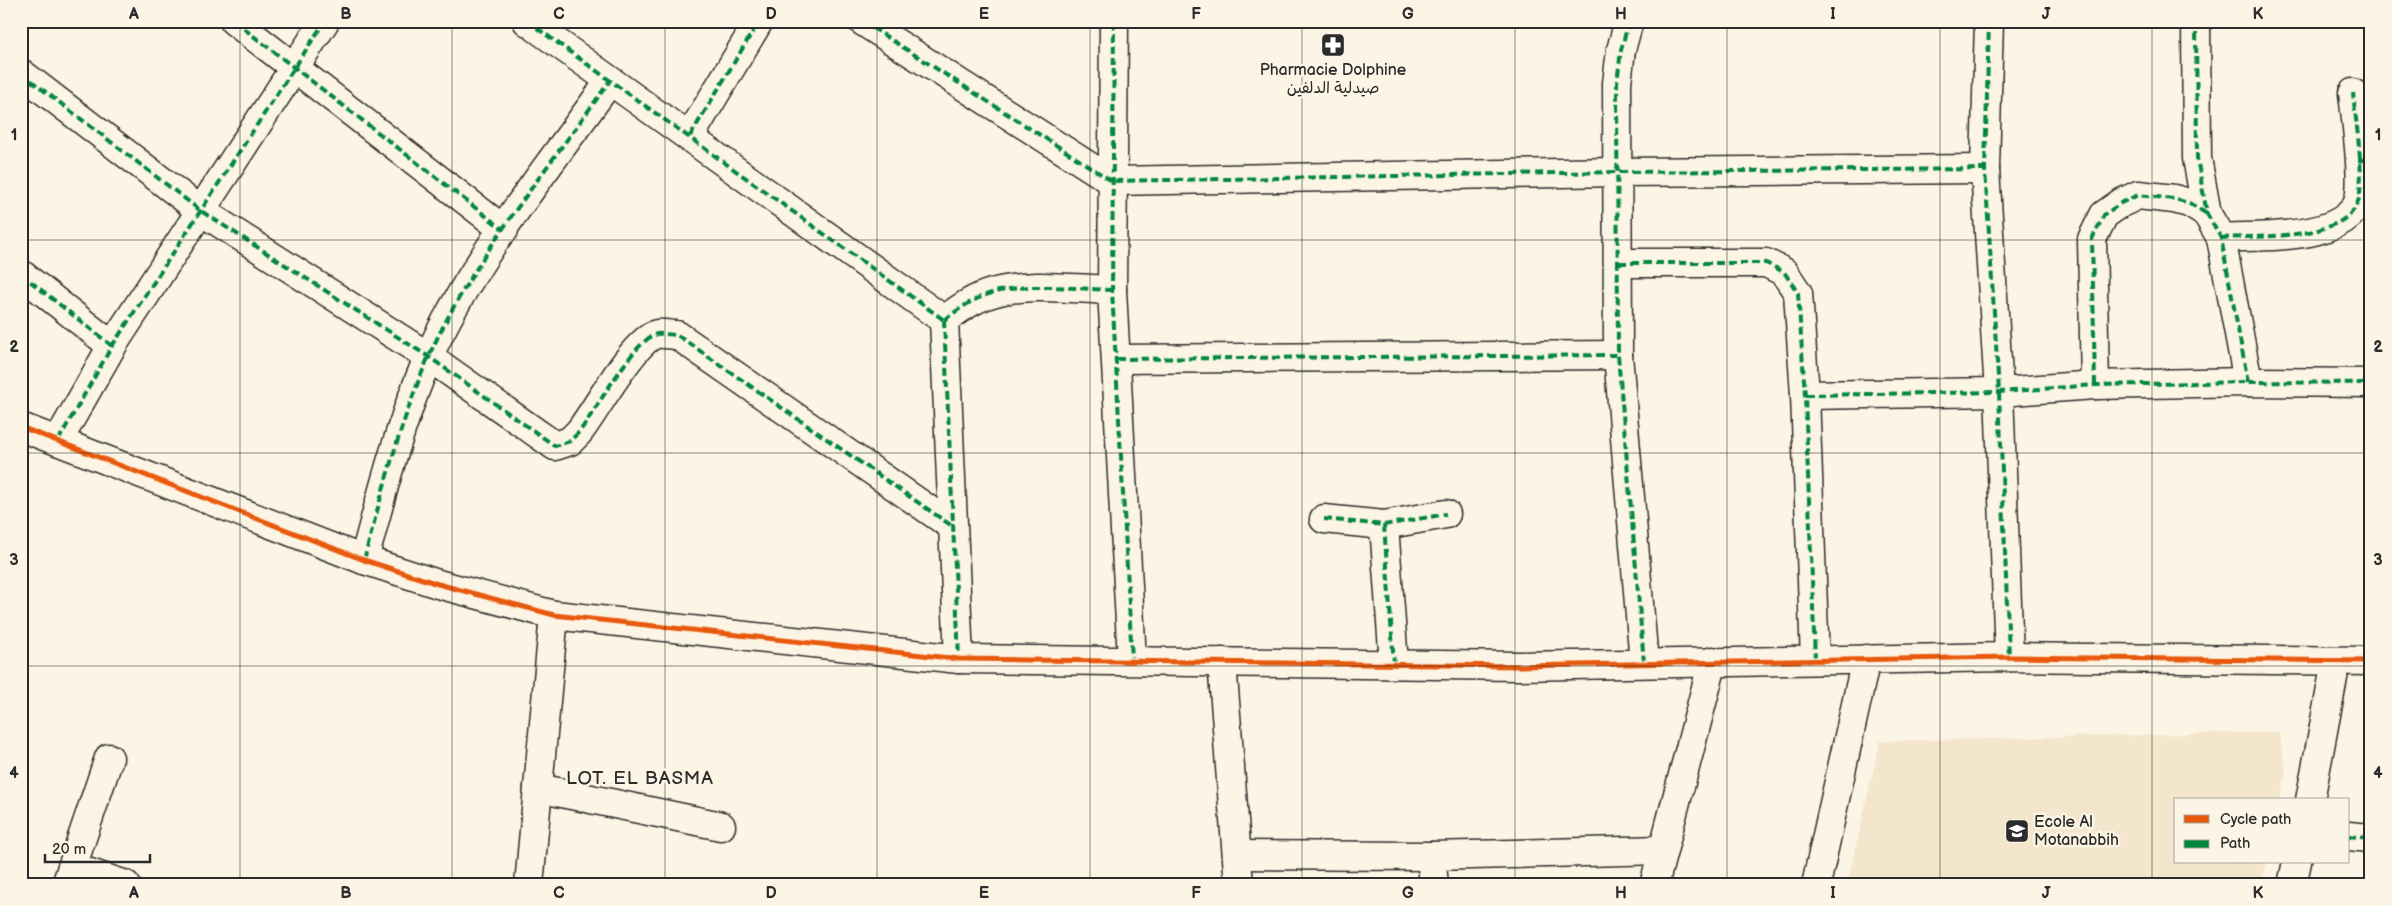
<svg xmlns="http://www.w3.org/2000/svg" width="2392" height="906" font-family="'Balsamiq Sans','Playpen Sans Arabic',sans-serif">
	<style>
		.built { fill: #f4e5cd }
		.lines { fill: none; stroke-linecap: round; stroke-linejoin: round }
		.minor-casing { stroke: #2b2b2b; stroke-width: 31 }
		.tertiary-casing { stroke: #2b2b2b; stroke-width: 31 }
		.minor { stroke: #fcf5e5; stroke-width: 28 }
		.tertiary { stroke: #fcf5e5; stroke-width: 28 }
		.quiet { stroke: #00873e; stroke-width: 4; stroke-dasharray: 8 4; stroke-linecap: butt }
		.cycleway-casing { stroke: #fcf5e5; stroke-width: 8 }
		.cycleway { stroke: #e8590c; stroke-width: 5 }
		.grid { fill: none; stroke: #2b2b2b; stroke-width: 1; stroke-opacity: 0.55 }
		.labels { text-anchor: middle; dominant-baseline: central; stroke-width: 5; stroke-linejoin: round; paint-order: stroke }
		.poi-label { font-size: 16px; fill: #2b2b2b; stroke: #fcf5e5 }
		.quarter-label { font-size: 19px; letter-spacing: 1px; fill: #2b2b2b; stroke: #fcf5e5 }
		.neatline { fill: none; stroke: #2b2b2b; stroke-width: 2 }
		.grid-label { font-size: 16px; text-anchor: middle; font-weight: bold; fill: #2b2b2b }
	</style>
	<rect width="100%" height="100%" fill="#fcf5e5"/>
	<filter id="ink" filterUnits="userSpaceOnUse"><feTurbulence type="fractalNoise" baseFrequency=".02" numOctaves="2"/><feDisplacementMap in="SourceGraphic" scale="10" xChannelSelector="R" yChannelSelector="G"/><feConvolveMatrix kernelMatrix="1 2 1 2 8 2 1 2 1" color-interpolation-filters="sRGB"/></filter>
	<g filter="url(#ink)">
		<polygon class="built" points="2279,732 2286,771 2280,800 2176,800 2176,862 2266,862 2261,885 1847,885 1880,741"/>
		<g class="lines">
			<defs>
				<g id="minor">
					<polyline points="234,21 504,230"/>
					<polyline points="527,21 944,320"/>
					<polyline points="862,21 1112,181 1618,172 1985,169"/>
					<polyline points="1114,21 1112,290 1132,660"/>
					<polyline points="1629,21 1621,50 1617,83 1618,355 1644,663"/>
					<polyline points="1989,21 1985,169 1999,392 2009,657"/>
					<polyline points="2196,21 2197,158 2207,214 2221,238 2248,382"/>
					<path d="M 21,73 L 201,211 L 429,357 L 555,446 L 570,441 L 579,432 C 596,411 633,340 657,334 C 663,333 671,335 677,335 L 952,526"/>
					<polyline points="690,136 759,21"/>
					<path d="M 2221,238 C 2257,235 2355,243 2360,193 C 2363,166 2356,122 2353,93"/>
					<polyline points="1619,263 1766,263 1784,272 1798,293 1805,395 1815,660"/>
					<polyline points="21,274 112,346"/>
					<polyline points="944,320 959,659"/>
					<path d="M 944,320 C 959,309 974,298 992,293 C 1029,282 1074,289 1112,290"/>
					<polyline points="1116,359 1618,355"/>
					<polyline points="2095,385 2092,239 2104,215 2121,203 2138,195 2174,199 2189,203 2207,214"/>
					<polyline points="1805,395 1999,392 2095,385 2248,382 2371,383"/>
					<polyline points="58,441 112,346 325,21"/>
					<polyline points="1324,519 1384,525 1446,514"/>
					<polyline points="1384,525 1394,664"/>
					<path d="M 364,560 C 382,492 400,423 428,358 C 471,261 548,168 609,82"/>
					<polyline points="1222,662 1239,885"/>
					<polyline points="538,788 721,826"/>
					<polyline points="2310,800 2336,662"/>
					<polyline points="2348,836 2371,838"/>
					<polyline points="1237,855 1431,856 1663,850"/>
					<polyline points="1431,856 1434,885"/>
					<polyline points="72,867 126,885"/>
					<polyline points="66,885 109,758"/>
					<polyline points="529,885 554,615"/>
					<polyline points="1654,885 1713,661"/>
					<polyline points="1816,885 1866,659"/>
					<polyline points="2292,885 2297,862"/>
				</g>
				<polyline id="tertiary" points="21,427 364,560 438,584 554,615 959,659 1519,666 2009,657 2371,661"/>
			</defs>
			<use href="#minor" class="minor-casing"/>
			<use href="#tertiary" class="tertiary-casing"/>
			<use href="#minor" class="minor"/>
			<use href="#tertiary" class="tertiary"/>
			<g class="quiet">
				<polyline points="234,21 504,230"/>
				<polyline points="527,21 944,320"/>
				<polyline points="862,21 1112,181 1618,172 1985,169"/>
				<polyline points="1114,21 1112,290 1132,660"/>
				<polyline points="1629,21 1621,50 1617,83 1618,355 1644,663"/>
				<polyline points="1989,21 1985,169 1999,392 2009,657"/>
				<polyline points="2196,21 2197,158 2207,214 2221,238 2248,382"/>
				<path d="M 21,73 L 201,211 L 429,357 L 555,446 L 570,441 L 579,432 C 596,411 633,340 657,334 C 663,333 671,335 677,335 L 952,526"/>
				<polyline points="690,136 759,21"/>
				<polyline points="2358,160 2371,160"/>
				<path d="M 2221,238 C 2257,235 2355,243 2360,193 C 2363,166 2356,122 2353,93"/>
				<polyline points="1619,263 1766,263 1784,272 1798,293 1805,395 1815,660"/>
				<polyline points="21,274 112,346"/>
				<polyline points="944,320 959,659"/>
				<path d="M 944,320 C 959,309 974,298 992,293 C 1029,282 1074,289 1112,290"/>
				<polyline points="1116,359 1618,355"/>
				<polyline points="2095,385 2092,239 2104,215 2121,203 2138,195 2174,199 2189,203 2207,214"/>
				<polyline points="1805,395 1999,392 2095,385 2248,382 2371,383"/>
				<polyline points="58,441 112,346 325,21"/>
				<polyline points="1324,519 1384,525 1446,514"/>
				<polyline points="1384,525 1394,664"/>
				<path d="M 364,560 C 382,492 400,423 428,358 C 471,261 548,168 609,82"/>
				<polyline points="2348,836 2371,838"/>
			</g>
			<defs>
				<polyline id="cycleway" points="21,427 364,560 438,584 554,615 959,659 1519,666 2009,657 2371,661"/>
			</defs>
			<use href="#cycleway" class="cycleway-casing"/>
			<use href="#cycleway" class="cycleway"/>
		</g>
	</g>
	<path class="grid" d="M 240,21 L 240,885M 452,21 L 452,885M 665,21 L 665,885M 877,21 L 877,885M 1090,21 L 1090,885M 1302,21 L 1302,885M 1515,21 L 1515,885M 1727,21 L 1727,885M 1940,21 L 1940,885M 2152,21 L 2152,885M 21,240 L 2371,240M 21,453 L 2371,453M 21,666 L 2371,666"/>
	<defs>
		<symbol id="pharmacy-square" viewBox="-11 -11 22 22"><rect x="-9" y="-9" width="18" height="18" rx="4" fill="#2b2b2b" stroke="#fcf5e5"/><path d="M-2-6h4v4h4v4h-4v4h-4v-4h-4v-4h4Z" fill="#fff"/></symbol>
		<symbol id="school-square" viewBox="-11 -11 22 22"><rect x="-9" y="-9" width="18" height="18" rx="4" fill="#2b2b2b" stroke="#fcf5e5"/><path d="M0-5L7-2L0 1L-7-2ZM-4 1L0 2.5L4 1V4Q0 6-4 4Z" fill="#fff"/></symbol>
	</defs>
	<g fill-rule="evenodd">
		<use href="#pharmacy-square" x="1319" y="31" width="28" height="28"/>
		<use href="#school-square" x="2003" y="817" width="28" height="28"/>
	</g>
	<g class="labels">
		<g class="poi-label">
			<text x="1333" y="70">Pharmacie Dolphine<tspan x="1333" dy="18">صيدلية الدلفين</tspan></text>
			<text x="2034" y="822" text-anchor="start">Ecole Al<tspan x="2034" dy="18">Motanabbih</tspan></text>
		</g>
		<g class="quarter-label">
			<text x="640" y="778">LOT. EL BASMA</text>
		</g>
	</g>
	<rect width="2392" height="906" fill="none" stroke="#fcf5e5" stroke-width="55"/>
	<rect x="2174" y="798" width="175" height="65" fill="#fcf5e5" stroke="#a8a49b"/>
	<rect x="2184" y="815" width="25" height="8" fill="#e8590c" stroke="#a8a49b"/>
	<text x="2220" y="824" font-size="15" fill="#2b2b2b">Cycle path</text>
	<rect x="2184" y="840" width="25" height="8" fill="#00873e" stroke="#a8a49b"/>
	<text x="2220" y="848" font-size="15" fill="#2b2b2b">Path</text>
	<path d="M45 854v8h105v-8" fill="none" stroke="#2b2b2b" stroke-width="2.5"/>
	<text x="52" y="854" font-size="15" fill="#2b2b2b" stroke="#fcf5e5" stroke-width="4" paint-order="stroke">20 m</text>
	<rect x="28" y="28" width="2336" height="850" class="neatline"/>
	<g class="grid-label">
		<text x="134" y="19">A</text>
		<text x="346" y="19">B</text>
		<text x="559" y="19">C</text>
		<text x="771" y="19">D</text>
		<text x="984" y="19">E</text>
		<text x="1196" y="19">F</text>
		<text x="1408" y="19">G</text>
		<text x="1621" y="19">H</text>
		<text x="1833" y="19">I</text>
		<text x="2046" y="19">J</text>
		<text x="2258" y="19">K</text>
		<text x="14" y="140">1</text>
		<text x="2378" y="140">1</text>
		<text x="14" y="352">2</text>
		<text x="2378" y="352">2</text>
		<text x="14" y="565">3</text>
		<text x="2378" y="565">3</text>
		<text x="14" y="778">4</text>
		<text x="2378" y="778">4</text>
		<text x="134" y="898">A</text>
		<text x="346" y="898">B</text>
		<text x="559" y="898">C</text>
		<text x="771" y="898">D</text>
		<text x="984" y="898">E</text>
		<text x="1196" y="898">F</text>
		<text x="1408" y="898">G</text>
		<text x="1621" y="898">H</text>
		<text x="1833" y="898">I</text>
		<text x="2046" y="898">J</text>
		<text x="2258" y="898">K</text>
	</g>
</svg>
